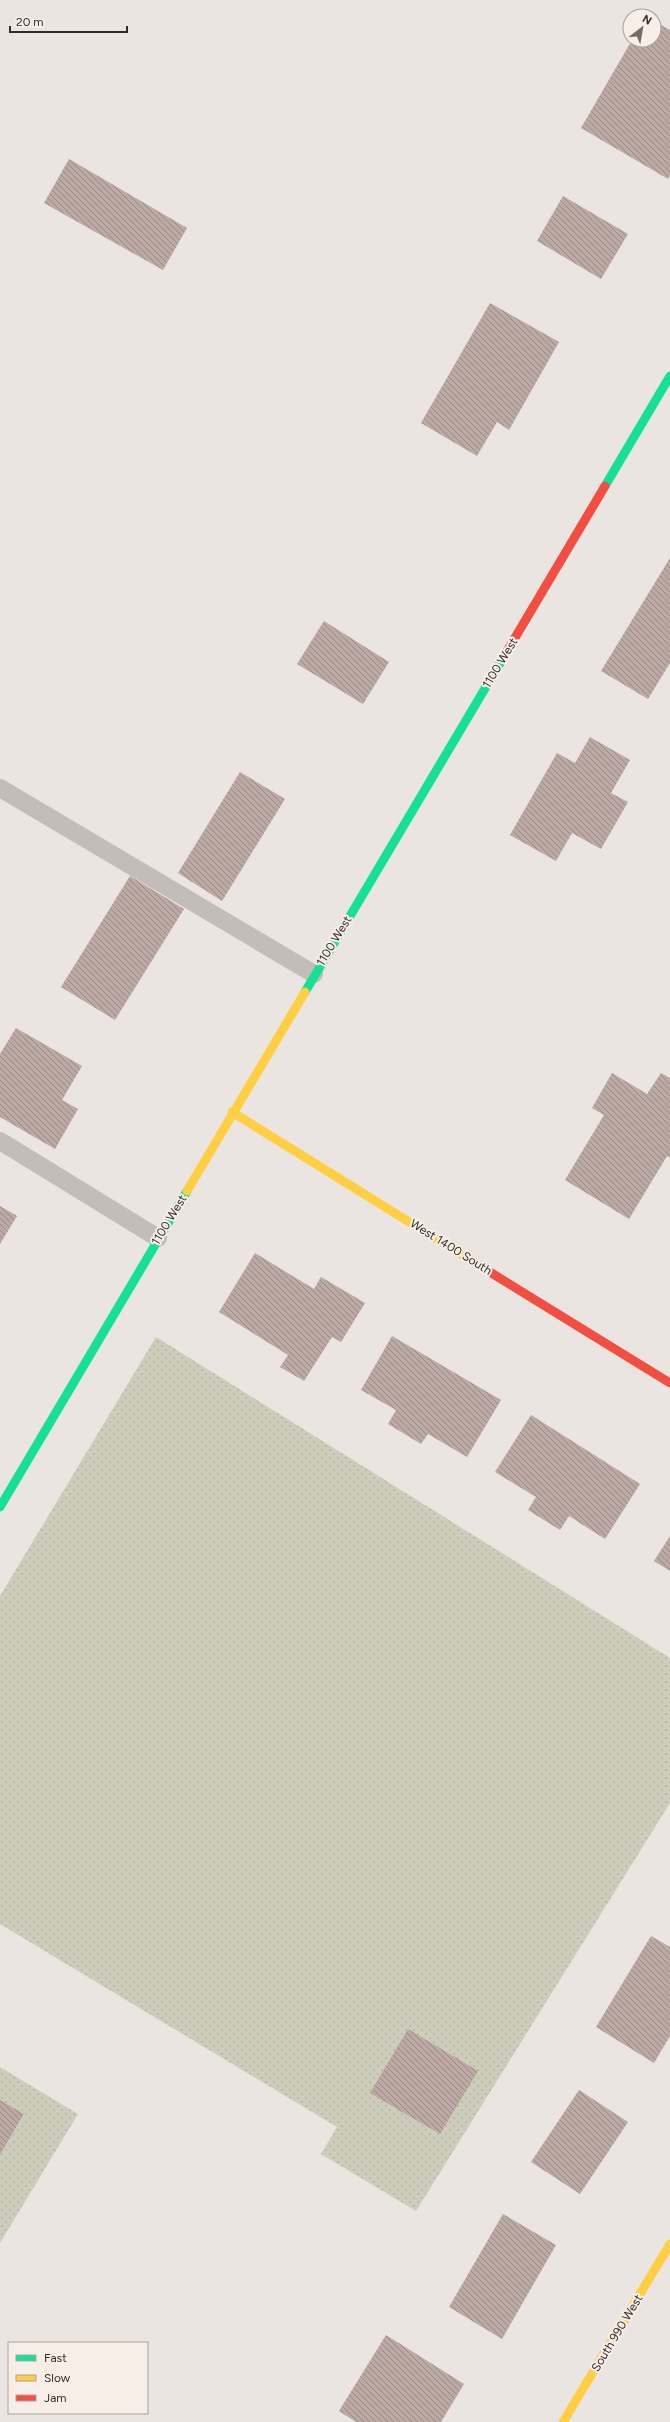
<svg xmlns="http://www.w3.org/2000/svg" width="670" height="2422" font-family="Figtree,sans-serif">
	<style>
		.grass { fill: url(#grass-dots) }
		.building { fill: url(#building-back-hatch) }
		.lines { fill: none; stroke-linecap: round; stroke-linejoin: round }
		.lane { stroke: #c3bdb9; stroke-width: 18 }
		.fast { stroke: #16e098; stroke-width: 9 }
		.slow { stroke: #ffcf43; stroke-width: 9 }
		.jam { stroke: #f24e42; stroke-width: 9 }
		.labels { text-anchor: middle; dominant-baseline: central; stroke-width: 4; stroke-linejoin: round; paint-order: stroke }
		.street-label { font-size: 12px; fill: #332b28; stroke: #f7efe7 }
	</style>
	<defs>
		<pattern id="grass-dots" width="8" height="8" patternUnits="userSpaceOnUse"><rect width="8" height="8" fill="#cccebb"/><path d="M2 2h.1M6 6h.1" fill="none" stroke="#b0b1a1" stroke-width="1.8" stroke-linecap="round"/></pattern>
		<pattern id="building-back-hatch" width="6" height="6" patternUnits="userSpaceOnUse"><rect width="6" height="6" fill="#bca9a3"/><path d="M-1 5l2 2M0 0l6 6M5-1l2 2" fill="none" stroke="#998a85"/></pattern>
	</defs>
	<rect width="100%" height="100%" fill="#eae5e0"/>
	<g class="grass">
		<polygon points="156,1337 670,1658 670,1803 416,2211 321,2154 337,2127 0,1924 0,1596"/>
		<polygon points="0,2067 78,2114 0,2243 0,2155 24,2115 0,2100"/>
	</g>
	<g class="building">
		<polygon points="654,21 670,30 670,175 668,179 581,128 632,40 654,40"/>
		<polygon points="69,159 187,228 163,270 44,203"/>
		<polygon points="563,196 628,234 601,279 537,241"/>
		<polygon points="490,303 559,342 509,430 497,422 477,456 421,423"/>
		<polygon points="670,558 670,663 648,699 601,671"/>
		<polygon points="324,621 389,662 363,704 297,664"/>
		<polygon points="590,737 630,760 611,793 628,802 601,849 572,833 556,861 510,835 557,753 575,763"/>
		<polygon points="240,772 285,799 222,901 178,873"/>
		<polygon points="130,876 184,909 115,1020 61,987"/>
		<polygon points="16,1028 82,1066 62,1100 78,1109 55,1149 0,1117 0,1054"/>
		<polygon points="612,1073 647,1094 661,1073 670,1078 670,1158 667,1156 629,1219 565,1180 604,1115 592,1108"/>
		<polygon points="0,1206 17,1216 0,1244"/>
		<polygon points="255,1253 314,1289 321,1277 365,1303 341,1342 332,1337 304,1381 280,1367 288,1355 219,1312"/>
		<polygon points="392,1336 501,1400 467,1457 428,1434 421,1444 388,1424 396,1410 361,1390"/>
		<polygon points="531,1415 640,1484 605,1539 569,1516 560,1530 528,1510 536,1497 495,1472"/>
		<polygon points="670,1536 670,1571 654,1561"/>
		<polygon points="651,1936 670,1947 670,2036 654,2063 596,2027"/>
		<polygon points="408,2029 478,2071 440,2134 370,2093"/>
		<polygon points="579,2090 628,2122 580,2194 531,2162"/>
		<polygon points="0,2100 24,2114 0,2155"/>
		<polygon points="503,2214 556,2245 502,2339 449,2307"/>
		<polygon points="386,2335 464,2384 441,2422 356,2422 339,2411"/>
	</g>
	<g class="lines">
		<g class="lane">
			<polyline points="0,788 314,974"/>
			<polyline points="0,1141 158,1238"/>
		</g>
		<g class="fast">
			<polyline points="605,486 670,376"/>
			<polyline points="305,992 506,653"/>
			<polyline points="0,1507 187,1191"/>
		</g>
		<g class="slow">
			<polyline points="232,1112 472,1261"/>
			<polyline points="187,1191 305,992"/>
			<polyline points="563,2422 670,2244"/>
		</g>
		<g class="jam">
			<polyline points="506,653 605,486"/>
			<polyline points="472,1261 670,1383"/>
		</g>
	</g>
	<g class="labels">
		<g class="street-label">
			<text transform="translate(500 663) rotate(-59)">1100 West</text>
			<text transform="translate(334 941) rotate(-59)">1100 West</text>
			<text transform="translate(169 1220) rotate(-59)">1100 West</text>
			<text transform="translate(451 1247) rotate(32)">West 1400 South</text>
			<text transform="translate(617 2333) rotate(-59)">South 990 West</text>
		</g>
	</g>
	<rect x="8" y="2342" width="140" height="72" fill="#f7efe7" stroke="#a9a19b"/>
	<rect x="16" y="2355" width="20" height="6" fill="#16e098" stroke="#a9a19b"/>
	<text x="44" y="2362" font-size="12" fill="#332b28">Fast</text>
	<rect x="16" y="2375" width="20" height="6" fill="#ffcf43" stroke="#a9a19b"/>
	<text x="44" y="2382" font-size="12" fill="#332b28">Slow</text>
	<rect x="16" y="2395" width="20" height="6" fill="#f24e42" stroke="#a9a19b"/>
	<text x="44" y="2402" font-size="12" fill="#332b28">Jam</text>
	<g transform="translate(642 28) rotate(31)"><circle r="19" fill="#f7efe7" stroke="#a9a19b"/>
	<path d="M0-3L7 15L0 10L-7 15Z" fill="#736c68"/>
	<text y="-6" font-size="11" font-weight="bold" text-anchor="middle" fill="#332b28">N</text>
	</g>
	<path d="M10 26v6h117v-6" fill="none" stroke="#332b28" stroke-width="2"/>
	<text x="16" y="26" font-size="12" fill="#332b28" stroke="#f7efe7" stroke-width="3" paint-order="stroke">20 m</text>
</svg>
